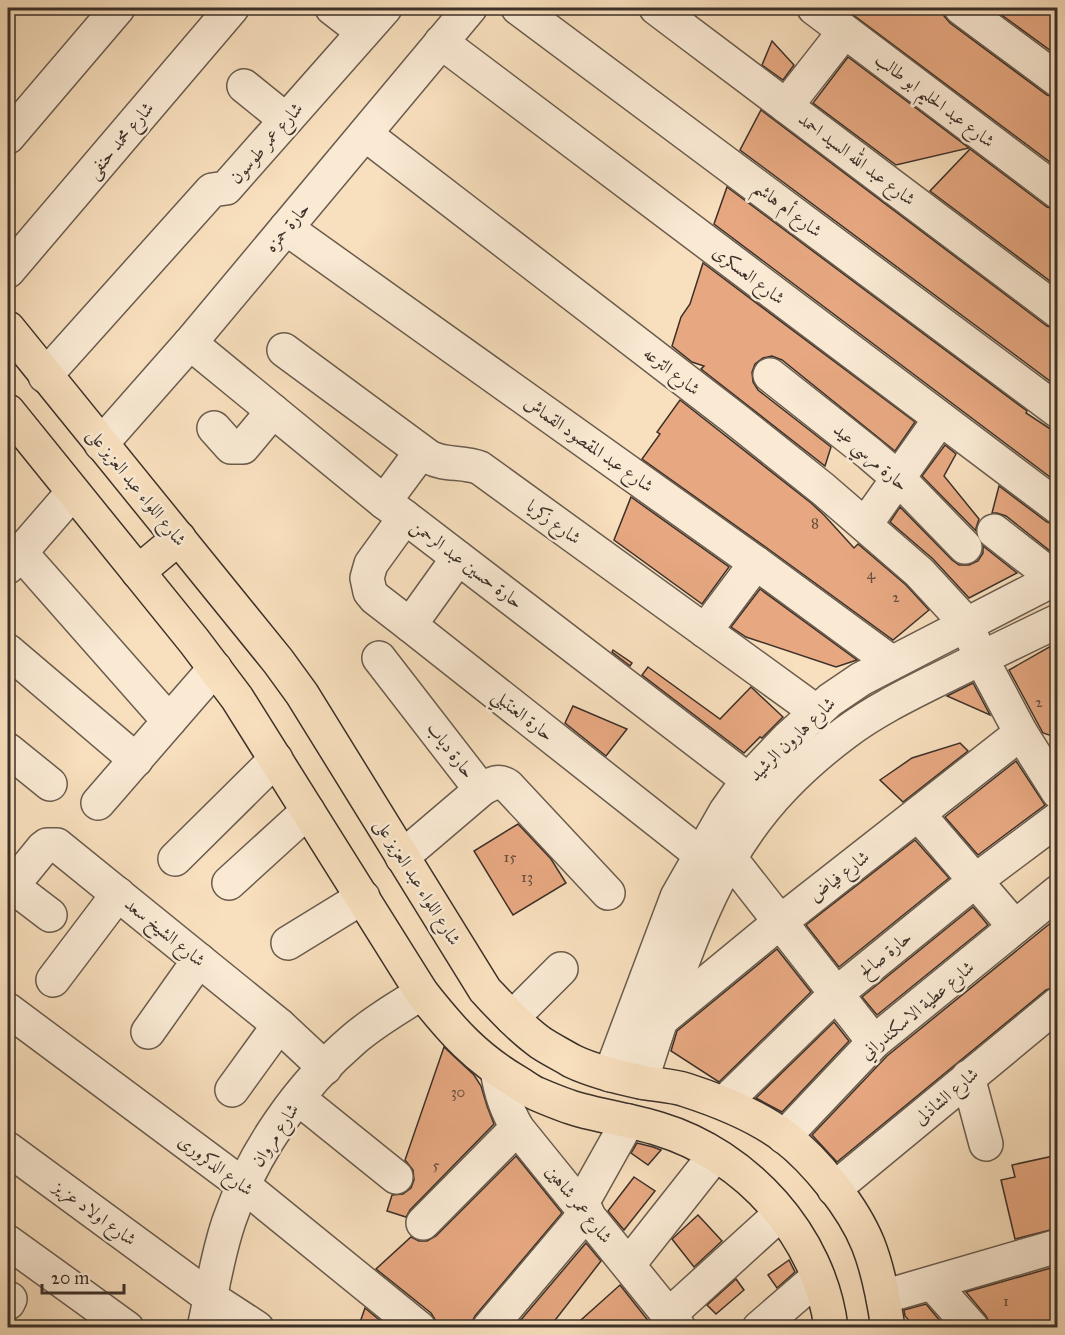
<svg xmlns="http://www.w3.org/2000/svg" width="1065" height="1335" font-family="'IM FELL Great Primer',Amiri,serif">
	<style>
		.building { fill: #e7a881; stroke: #3b3029; stroke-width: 1.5 }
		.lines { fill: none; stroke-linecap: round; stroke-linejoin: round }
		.street-casing { stroke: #6a5c4e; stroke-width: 36 }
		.primary-casing { stroke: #3b3029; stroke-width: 36 }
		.street { stroke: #faead4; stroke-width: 33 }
		.primary { stroke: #f8dfbd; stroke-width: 33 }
		.labels { text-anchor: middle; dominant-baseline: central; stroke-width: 5; stroke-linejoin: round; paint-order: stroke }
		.number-label { font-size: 15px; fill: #664e3f }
		.street-label { font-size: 18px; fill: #3b3029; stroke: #faead4 }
	</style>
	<rect width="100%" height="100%" fill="#f8dfbd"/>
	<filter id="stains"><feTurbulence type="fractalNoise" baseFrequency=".00333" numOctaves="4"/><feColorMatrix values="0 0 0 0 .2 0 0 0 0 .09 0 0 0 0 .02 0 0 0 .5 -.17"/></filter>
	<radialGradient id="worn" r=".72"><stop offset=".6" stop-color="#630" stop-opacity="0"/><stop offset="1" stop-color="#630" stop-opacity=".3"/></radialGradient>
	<g class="building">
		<polygon points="844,8 943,8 944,16 950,23 1047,95 1058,98 1058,168"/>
		<polygon points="992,8 1058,8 1058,56"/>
		<polygon points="772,41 794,65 783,80 762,65"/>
		<polygon points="848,57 969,148 896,165 813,103"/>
		<polygon points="761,110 1047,326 1058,329 1058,380 1054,384 740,150"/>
		<polygon points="970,149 1047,207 1058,210 1058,287 930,191"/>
		<polygon points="727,187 1027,411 1026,413 1058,434 1058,483 714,224"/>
		<polygon points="703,263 915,422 895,451 782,360 772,356 763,358 755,364 752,372 753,382 758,390 831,447 825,466 701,369 704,366 692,362 672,346 681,317 690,304"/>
		<polygon points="680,400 811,503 824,515 854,548 858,544 906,585 929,610 893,640 767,548 642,459 660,434 657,432"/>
		<polygon points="945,445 956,454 944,476 979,519 976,528 976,531 922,476"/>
		<polygon points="999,486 1047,522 1058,525 1058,552 1054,554 1006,516 997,513 992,513"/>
		<polygon points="631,497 729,567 702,604 614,540"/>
		<polygon points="900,507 952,560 959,565 969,565 978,561 983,553 983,546 1017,573 969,598 933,559 890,522"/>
		<polygon points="760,589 857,660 836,667 746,637 731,627"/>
		<polygon points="1058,642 1058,738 1043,733 1009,670"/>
		<polygon points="613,650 632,663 630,666 612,652"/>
		<polygon points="648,667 720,719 751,687 783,717 762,738 760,737 744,753 642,675"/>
		<polygon points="973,683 990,715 947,696"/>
		<polygon points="573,706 627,729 606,756 565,723"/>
		<polygon points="960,743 968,751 903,802 880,780 912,758"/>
		<polygon points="1016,761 1045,805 978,855 945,817"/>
		<polygon points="518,824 551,859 566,883 513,915 474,851"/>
		<polygon points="915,840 949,878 839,967 806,925"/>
		<polygon points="973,907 988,925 877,1015 862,997"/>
		<polygon points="1058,917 1058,986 1046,990 837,1162 812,1135 887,1056"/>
		<polygon points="777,949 811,992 719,1082 671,1051 677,1031"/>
		<polygon points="834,1022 849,1041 782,1112 756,1098"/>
		<polygon points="444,1047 474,1075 481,1086 487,1106 494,1124 410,1210 406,1217 387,1211 392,1195 403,1194 411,1188 414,1180 413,1170 405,1160"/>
		<polygon points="637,1143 653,1147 661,1150 648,1165 631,1153"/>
		<polygon points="1058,1155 1058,1228 1015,1239 1001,1180 1015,1177 1012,1165"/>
		<polygon points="516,1156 562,1213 475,1316 471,1324 471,1328 437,1328 436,1321 431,1313 376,1269 411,1237 419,1241 427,1241 436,1236"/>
		<polygon points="634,1177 655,1191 624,1230 608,1211"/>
		<polygon points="698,1215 722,1241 694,1267 672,1239"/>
		<polygon points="586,1243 601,1261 549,1328 514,1328"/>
		<polygon points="789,1260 795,1272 777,1288 768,1275"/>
		<polygon points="1058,1266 1058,1328 990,1328 990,1324 986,1316 966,1292"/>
		<polygon points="736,1279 744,1290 716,1314 707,1305"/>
		<polygon points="620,1285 654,1328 572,1328"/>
		<polygon points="926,1304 946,1328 916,1328 905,1316 904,1310"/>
		<polygon points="365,1308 389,1328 358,1328"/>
	</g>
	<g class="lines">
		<defs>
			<g id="street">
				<polyline points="332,8 363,32"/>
				<polyline points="518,8 1058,411"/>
				<polyline points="656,8 1058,311"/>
				<polyline points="814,8 1058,192"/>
				<polyline points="961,8 1058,80"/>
				<polyline points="441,42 1058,507"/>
				<polyline points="244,86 286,120"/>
				<polyline points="786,106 844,32"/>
				<polyline points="365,134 734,418 823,489 919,572 966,623 981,658 1021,733 1058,792"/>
				<polyline points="8,137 118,8"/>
				<polyline points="286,228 756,563 891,662"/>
				<polyline points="8,271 232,8"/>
				<polyline points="190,343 384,502 405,517 748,780"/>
				<path d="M 284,350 L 429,457 C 445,466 463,461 480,468 L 817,712"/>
				<polyline points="770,375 870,454 898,478 965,547"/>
				<polyline points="45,376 210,192 212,190 226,188 385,8"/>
				<polyline points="214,428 231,447 243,447 273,411"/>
				<polyline points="101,444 190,343 470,8"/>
				<polyline points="384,502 421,452"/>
				<polyline points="405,517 371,564 367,578 370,592 375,598 410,625 700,854"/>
				<polyline points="865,525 940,419"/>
				<polyline points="994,531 1053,577"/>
				<polyline points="20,552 169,721"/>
				<polyline points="8,567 73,492"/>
				<polyline points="410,625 458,558"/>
				<polyline points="705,631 756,563"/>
				<polyline points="8,651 136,760"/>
				<path d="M 379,658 L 478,786 L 483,788 C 492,784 498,779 508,786 L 608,893"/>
				<polyline points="8,750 50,784"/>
				<polyline points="98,803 215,668"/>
				<polyline points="918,814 1015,927"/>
				<polyline points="402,857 483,788"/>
				<polyline points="730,858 874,1042"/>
				<polyline points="175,859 276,759"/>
				<polyline points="8,883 12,886 43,848 47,845 57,845 279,1025 325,1068"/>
				<polyline points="229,883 308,811"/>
				<polyline points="12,886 50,915"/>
				<polyline points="288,943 363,897"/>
				<polyline points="53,980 118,894"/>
				<polyline points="8,1010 243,1185 419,1328"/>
				<polyline points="512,1018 561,969"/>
				<polyline points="661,1020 780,922 1021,733"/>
				<polyline points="148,1032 199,960"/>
				<path d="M 497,1070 C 501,1094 506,1108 517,1128 L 679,1328"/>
				<polyline points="610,1075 677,897 726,811 748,780 787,739 830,700 861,679 1041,586 1058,573"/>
				<polyline points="968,1077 986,1144"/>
				<path d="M 641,1082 C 653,1043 666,1004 681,966 C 699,918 719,871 749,829 C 775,792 809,760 845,733 C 874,711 907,695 939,679 C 979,659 1018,640 1058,621"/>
				<polyline points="232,1090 279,1025"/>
				<polyline points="298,1098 396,1177"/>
				<polyline points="724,1103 836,994 975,881 1058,819"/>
				<polyline points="784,1137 874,1042 1058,892"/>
				<polyline points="8,1149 211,1298 257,1328"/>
				<polyline points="834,1189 1058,1004"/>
				<polyline points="581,1205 628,1121"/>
				<polyline points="423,1223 517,1128"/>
				<polyline points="8,1242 127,1328"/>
				<polyline points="629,1264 715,1155"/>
				<polyline points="933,1284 972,1328"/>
				<polyline points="883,1297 1058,1246"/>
				<polyline points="8,1303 10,1299"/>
				<polyline points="669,1315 781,1213"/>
				<path d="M 204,1328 C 212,1292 217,1256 229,1221 C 253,1152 299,1086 354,1039 C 375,1021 399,1007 422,993"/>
				<polyline points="489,1328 587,1212"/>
				<polyline points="759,1328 818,1277"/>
			</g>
			<g id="primary">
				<path d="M 8,328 L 278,661 L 302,694 L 485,990 C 502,1008 520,1028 541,1043 C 550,1049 562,1055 572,1061 C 595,1072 621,1078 646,1083 C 659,1085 674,1086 686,1090 C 720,1101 756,1115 785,1137 C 816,1161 853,1207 868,1244 C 878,1269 884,1301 888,1328"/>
				<path d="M 8,411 L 194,641 L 237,698 L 422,993 C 452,1031 476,1058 517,1082 C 524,1086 530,1091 537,1094 C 551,1100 565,1106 580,1110 C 606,1117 633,1121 659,1129 C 746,1155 820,1236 831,1328"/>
				<polyline points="138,572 179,538"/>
			</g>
		</defs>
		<use href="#street" class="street-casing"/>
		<use href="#primary" class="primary-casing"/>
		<use href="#street" class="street"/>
		<use href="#primary" class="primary"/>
	</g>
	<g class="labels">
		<g class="number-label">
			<text x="815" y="523">8</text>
			<text x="871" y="574">4</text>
			<text x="896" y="597">2</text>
			<text x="1039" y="702">2</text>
			<text x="510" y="857">15</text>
			<text x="527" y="877">13</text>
			<text x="458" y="1092">30</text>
			<text x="436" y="1165">5</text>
			<text x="1006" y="1301">1</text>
		</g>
		<g class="street-label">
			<text transform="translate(935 100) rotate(37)">شارع عبد الحليم ابو طالب</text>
			<text transform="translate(120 140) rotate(-50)">شارع محمد حنفى</text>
			<text transform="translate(266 143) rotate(-49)">شارع عمر طوسون</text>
			<text transform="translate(857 159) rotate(37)">شارع عبد الله السيد احمد</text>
			<text transform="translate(788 209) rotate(37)">شارع أم هاشم</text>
			<text transform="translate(287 227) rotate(-50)">حارة حمزه</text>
			<text transform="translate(749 275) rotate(37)">شارع العسكرى</text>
			<text transform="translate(672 371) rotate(38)">شارع الترعه</text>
			<text transform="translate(589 444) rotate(35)">شارع عبد المقصود القماش</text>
			<text transform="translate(871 457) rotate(41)">حارة مرسي عيد</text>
			<text transform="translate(137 487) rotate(51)">شارع اللواء عبد العزيز على</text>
			<text transform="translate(554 522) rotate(36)">شارع زكريا</text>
			<text transform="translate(467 564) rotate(37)">حارة حسين عبد الرحمن</text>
			<text transform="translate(523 715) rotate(38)">حارة العنتبلي</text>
			<text transform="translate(792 739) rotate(-44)">شارع هارون الرشيد</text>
			<text transform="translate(451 750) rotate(52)">حارة دياب</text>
			<text transform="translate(839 876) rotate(-38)">شارع فياض</text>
			<text transform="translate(418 882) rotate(58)">شارع اللواء عبد العزيز على</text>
			<text transform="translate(165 932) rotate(39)">شارع الشيخ سعد</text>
			<text transform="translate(885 954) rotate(-39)">حارة صالح</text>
			<text transform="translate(917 1010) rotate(-40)">شارع عطية الاسكندراني</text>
			<text transform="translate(946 1096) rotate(-40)">شارع الشاذلى</text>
			<text transform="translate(275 1135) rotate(-57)">شارع مروان</text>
			<text transform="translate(216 1165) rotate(37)">شارع الدكرورى</text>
			<text transform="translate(579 1204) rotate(51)">شارع عمر شاهين</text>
			<text transform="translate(95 1213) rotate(36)">شارع اولاد عزيز</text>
		</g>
	</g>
	<rect width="1065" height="1335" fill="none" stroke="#f8dfbd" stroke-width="30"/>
	<rect x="9" y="9" width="1047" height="1317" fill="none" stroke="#3b3029" stroke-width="3"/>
	<rect x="15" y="15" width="1035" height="1305" fill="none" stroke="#3b3029" stroke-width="1.5"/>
	<path d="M42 1284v9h82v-9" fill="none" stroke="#3b3029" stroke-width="3"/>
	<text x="51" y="1284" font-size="18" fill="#3b3029" stroke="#faead4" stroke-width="4.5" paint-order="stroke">20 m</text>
	<rect width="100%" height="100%" filter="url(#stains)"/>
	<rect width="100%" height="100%" fill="url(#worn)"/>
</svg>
